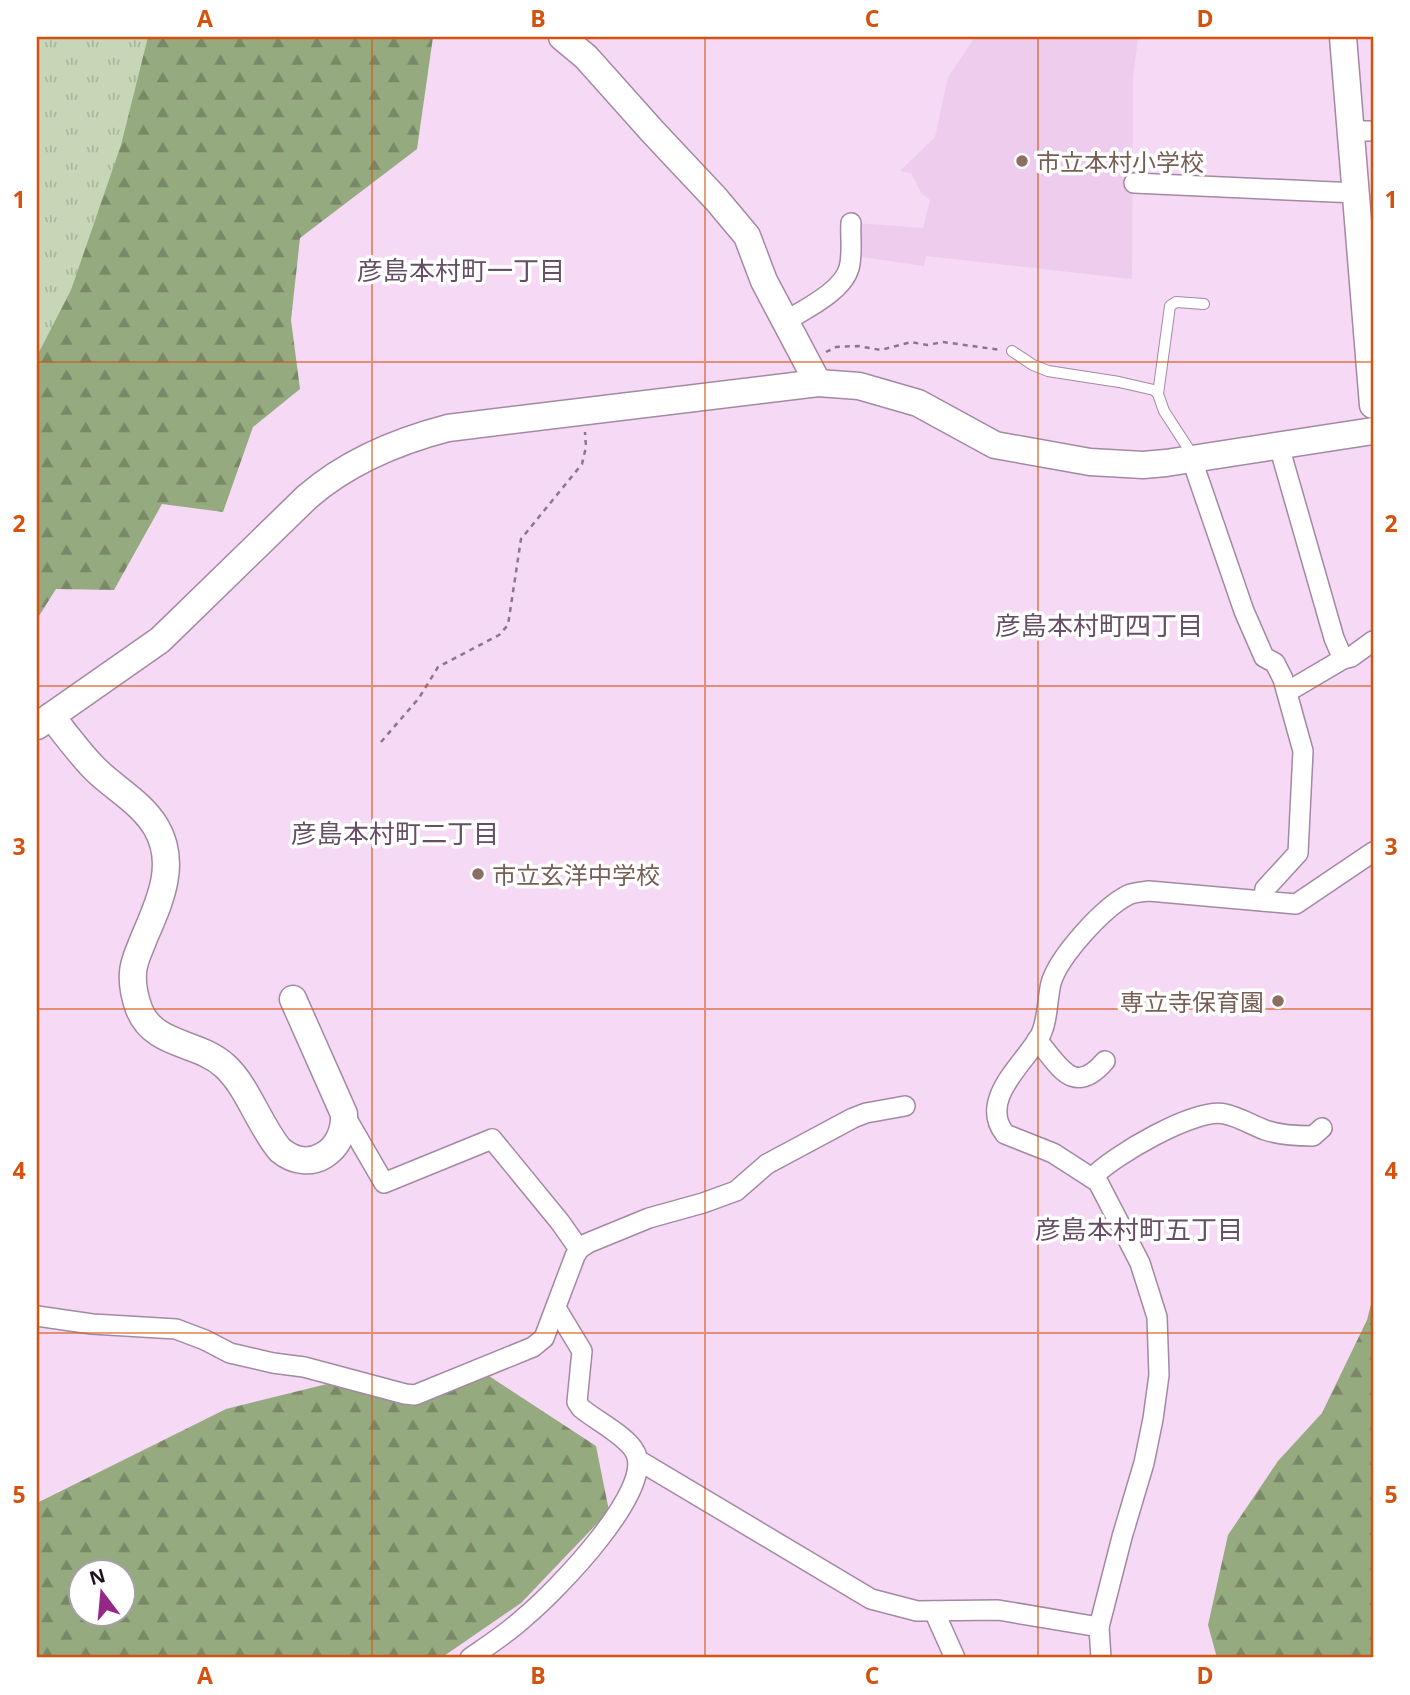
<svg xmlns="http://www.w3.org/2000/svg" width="1410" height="1695" font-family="'Open Sans','Noto Sans JP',sans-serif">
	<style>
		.built { fill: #ece }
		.forest { fill: url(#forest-firs); fill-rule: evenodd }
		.park { fill: url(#park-tufts) }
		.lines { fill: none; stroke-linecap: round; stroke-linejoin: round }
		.lane-casing { stroke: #a389a3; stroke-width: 12 }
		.street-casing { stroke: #a389a3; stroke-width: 22 }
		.secondary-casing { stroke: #a389a3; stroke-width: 29 }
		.path { stroke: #8a778a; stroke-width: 2.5; stroke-dasharray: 5 5; stroke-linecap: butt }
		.lane { stroke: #fff; stroke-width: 10 }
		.street { stroke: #fff; stroke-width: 19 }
		.secondary { stroke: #fff; stroke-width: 26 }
		.grid { fill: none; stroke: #d4520e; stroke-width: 2; stroke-opacity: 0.55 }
		.education-dot { fill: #8d6e63; stroke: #fff; stroke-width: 2.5 }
		.labels { text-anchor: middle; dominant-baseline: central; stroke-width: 7; stroke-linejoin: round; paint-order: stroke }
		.education-label { font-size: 24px; fill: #785e54; stroke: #fff; text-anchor: start }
		.neighbourhood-label { font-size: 26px; fill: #664e66; stroke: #fff }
		.neatline { fill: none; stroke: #d4520e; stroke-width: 2.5 }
		.grid-label { font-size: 23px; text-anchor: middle; font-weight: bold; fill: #d4520e }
	</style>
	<defs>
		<pattern id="forest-firs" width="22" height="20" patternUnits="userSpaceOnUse" patternTransform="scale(1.75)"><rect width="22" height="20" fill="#95aa7e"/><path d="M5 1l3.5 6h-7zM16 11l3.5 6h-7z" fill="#798967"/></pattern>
		<pattern id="park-tufts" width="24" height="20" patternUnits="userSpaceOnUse" patternTransform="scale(1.75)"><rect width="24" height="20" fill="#c7d6b7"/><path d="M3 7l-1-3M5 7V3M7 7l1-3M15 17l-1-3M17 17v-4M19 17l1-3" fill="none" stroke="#aab79d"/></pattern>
	</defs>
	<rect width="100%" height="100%" fill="#f5d9f5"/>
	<polygon class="built" points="975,37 1138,37 1133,78 1132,279 926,256 924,266 855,256 856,223 923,228 930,200 921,193 911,173 900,171 935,137 948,77"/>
	<g class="forest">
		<polygon points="37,37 433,37 417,149 300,238 291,320 300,389 253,427 223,512 162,504 114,590 56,589 37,619"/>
		<polygon points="1373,1297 1373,1658 1217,1658 1208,1625 1228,1535 1278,1461 1322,1413 1367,1320"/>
		<path d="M 489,1376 L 596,1446 L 609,1511 L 521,1603 L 441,1658 L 37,1658 L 37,1503 L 226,1409 L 327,1384 L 412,1406 ZM 80,1572 L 122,1572 L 122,1614 L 80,1614 Z"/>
	</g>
	<polygon class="park" points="37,37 148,37 121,145 71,290 37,356"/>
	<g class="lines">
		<defs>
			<g id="lane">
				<polyline points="1012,351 1033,365 1048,371 1119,382 1154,390 1158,394"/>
				<polyline points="1190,456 1188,448 1164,411 1158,394 1170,306 1176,302 1204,304"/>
			</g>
			<g id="street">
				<polyline points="1364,131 1373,131"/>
				<polyline points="1134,183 1356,193"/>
				<path d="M 786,321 C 805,309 843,291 849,268 C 853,254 850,237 851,223"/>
				<polyline points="1279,446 1334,638 1343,659"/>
				<polyline points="1192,460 1244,611 1264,657 1275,663 1283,679 1303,751 1298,853 1265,889 1263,901"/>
				<polyline points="1287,692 1343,659 1351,657 1373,641"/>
				<path d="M 1037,1040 C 1059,1065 1073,1098 1105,1061"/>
				<polyline points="344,1114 384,1183 492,1139 560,1222 579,1249"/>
				<path d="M 1092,1178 C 1112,1156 1196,1107 1225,1114 C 1239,1117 1252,1125 1265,1130 C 1279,1135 1298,1136 1313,1136 L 1322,1128"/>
				<polyline points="37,1316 92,1324 176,1329 205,1340 230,1353 273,1363 304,1367 405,1394 415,1395 533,1347 544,1338 575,1256 579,1249 588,1243 649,1218 703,1203 736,1191 767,1164 853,1118 866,1113 905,1106"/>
				<polyline points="638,1460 871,1599 917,1611 998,1610 1099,1627"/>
				<polyline points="934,1611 955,1658"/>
				<path d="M 470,1658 C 489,1645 509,1632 526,1616 C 554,1593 656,1489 635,1452 C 627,1436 595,1420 581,1408 L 577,1402 L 582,1351 L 556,1308"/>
				<path d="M 1101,1658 L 1099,1627 L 1122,1537 L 1144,1463 L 1153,1419 L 1159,1375 L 1157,1317 L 1140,1263 L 1098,1182 L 1053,1153 L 1005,1134 C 978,1100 1024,1064 1040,1036 C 1048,1021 1047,1000 1051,983 C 1059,956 1103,908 1128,895 C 1135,892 1142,892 1149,891 L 1296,904 L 1373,852"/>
			</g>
			<g id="secondary">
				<polyline points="562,37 586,57 653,132 716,199 747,236 764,281 818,383"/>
				<polyline points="1343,37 1373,405"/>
				<path d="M 51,716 C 65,733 79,753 95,769 C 115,789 141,802 156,827 C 178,864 159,903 144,938 C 140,949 133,962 133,973 C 132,985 135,998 139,1009 C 154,1047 198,1041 225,1066 C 248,1087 259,1125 280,1150 C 310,1175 346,1151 344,1114 L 293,999"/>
				<path d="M 37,726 L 160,640 L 307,497 C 346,463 398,441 448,428 L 818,383 L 859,386 L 918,403 L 995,445 L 1090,462 L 1143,465 L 1166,463 L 1373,431"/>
			</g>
		</defs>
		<use href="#lane" class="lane-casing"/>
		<use href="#street" class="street-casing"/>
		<use href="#secondary" class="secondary-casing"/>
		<g class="path">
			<polyline points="826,352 836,347 858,346 881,350 911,342 927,345 943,342 1001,350"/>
			<polyline points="381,742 419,698 438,667 499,635 508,625 521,539 582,464 586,447 585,432"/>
		</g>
		<use href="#lane" class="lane"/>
		<use href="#street" class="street"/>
		<use href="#secondary" class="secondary"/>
	</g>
	<path class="grid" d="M 372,37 L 372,1658M 705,37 L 705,1658M 1038,37 L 1038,1658M 37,362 L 1373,362M 37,686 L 1373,686M 37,1009 L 1373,1009M 37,1333 L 1373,1333"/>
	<g class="education-dot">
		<circle cx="1022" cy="161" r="7"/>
		<circle cx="478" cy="874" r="7"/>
		<circle cx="1278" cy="1001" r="7"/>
	</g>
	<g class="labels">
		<g class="education-label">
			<text x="1036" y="161">市立本村小学校</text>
			<text x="492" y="874">市立玄洋中学校</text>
			<text x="1264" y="1001" text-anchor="end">専立寺保育園</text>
		</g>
		<g class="neighbourhood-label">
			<text x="461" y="270">彦島本村町一丁目</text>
			<text x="1099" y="625">彦島本村町四丁目</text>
			<text x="395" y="833">彦島本村町二丁目</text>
			<text x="1139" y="1229">彦島本村町五丁目</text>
		</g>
	</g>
	<rect width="1410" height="1695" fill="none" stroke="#ffffff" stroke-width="77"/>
	<g transform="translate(102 1593) rotate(344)"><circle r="33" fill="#ffffff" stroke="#a5a1a5" stroke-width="2"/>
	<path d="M0-5L12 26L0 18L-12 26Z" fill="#952787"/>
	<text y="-10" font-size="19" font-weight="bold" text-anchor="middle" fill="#1d131d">N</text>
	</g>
	<rect x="38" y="38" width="1334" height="1618" class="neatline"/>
	<g class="grid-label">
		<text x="205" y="27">A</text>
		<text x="538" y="27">B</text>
		<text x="872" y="27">C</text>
		<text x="1205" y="27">D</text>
		<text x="19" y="208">1</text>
		<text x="1391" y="208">1</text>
		<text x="19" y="532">2</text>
		<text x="1391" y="532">2</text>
		<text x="19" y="855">3</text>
		<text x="1391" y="855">3</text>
		<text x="19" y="1179">4</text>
		<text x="1391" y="1179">4</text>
		<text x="19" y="1503">5</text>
		<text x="1391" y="1503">5</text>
		<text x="205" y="1684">A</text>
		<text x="538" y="1684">B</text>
		<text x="872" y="1684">C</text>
		<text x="1205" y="1684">D</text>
	</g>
</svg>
